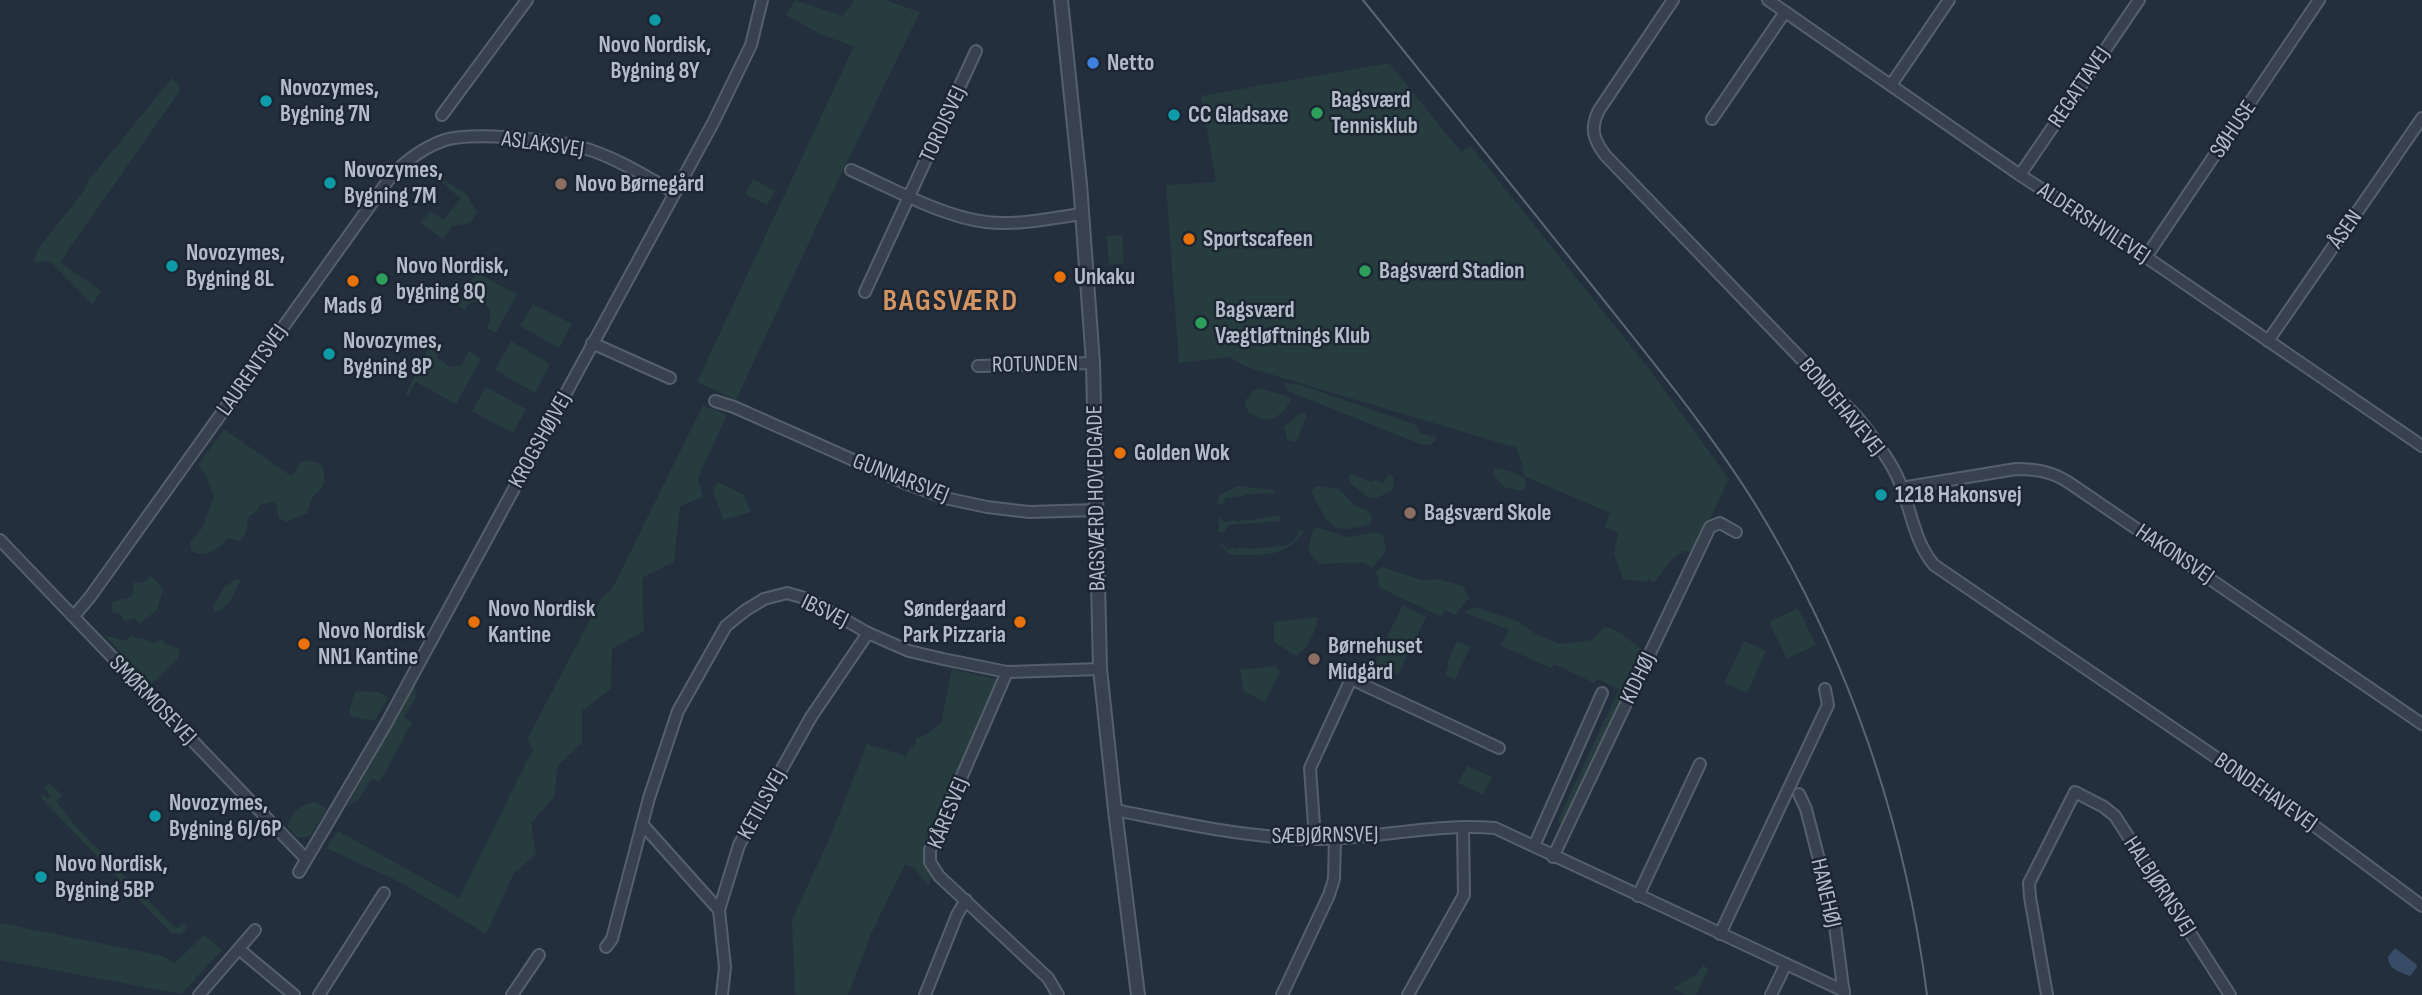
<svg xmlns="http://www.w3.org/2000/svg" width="2422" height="995" font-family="'Sofia Sans Condensed',sans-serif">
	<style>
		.green { fill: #263c3f }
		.water { fill: #394c67 }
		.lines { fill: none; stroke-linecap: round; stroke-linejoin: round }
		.minor-casing { stroke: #565f6c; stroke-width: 14 }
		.tertiary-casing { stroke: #565f6c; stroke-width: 16 }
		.minor { stroke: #38414e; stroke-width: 10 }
		.tertiary { stroke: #38414e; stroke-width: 12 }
		.tram { stroke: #5a6575; stroke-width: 2 }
		.culture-dot { fill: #0f9aa8; stroke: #1d2633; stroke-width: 2.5 }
		.shop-dot { fill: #3f7fe0; stroke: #1d2633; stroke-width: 2.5 }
		.leisure-dot { fill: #2e9e5b; stroke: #1d2633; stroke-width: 2.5 }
		.education-dot { fill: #8d6e63; stroke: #1d2633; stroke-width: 2.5 }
		.food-dot { fill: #e8710a; stroke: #1d2633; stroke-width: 2.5 }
		.labels { text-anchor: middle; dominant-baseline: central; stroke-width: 5; stroke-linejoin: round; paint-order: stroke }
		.poi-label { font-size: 23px; font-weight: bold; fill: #b4bcc9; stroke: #1d2633; text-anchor: start }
		.street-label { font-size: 23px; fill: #b4bcc9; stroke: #1d2633 }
		.district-label { font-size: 30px; font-weight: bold; letter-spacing: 2px; fill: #d59563; stroke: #1d2633 }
	</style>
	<rect width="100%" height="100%" fill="#242f3e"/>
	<g class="green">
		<polygon points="795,0 843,16 854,0 885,0 920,12 831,195 736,400 697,382 854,46 822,35 786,15"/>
		<polygon points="1389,63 1461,152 1471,146 1650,370 1729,479 1694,552 1684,551 1670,561 1654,583 1649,579 1646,582 1623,579 1614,554 1618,532 1605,527 1610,513 1524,476 1521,465 1529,468 1522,464 1517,448 1247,367 1229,357 1179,363 1166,185 1216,182 1201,96"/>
		<polygon points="172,78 179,85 179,92 60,262 101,291 92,304 50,261 33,262 39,248 86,188 88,181"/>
		<polygon points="753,179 775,191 767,205 745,194"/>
		<polygon points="445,180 467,195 477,213 470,223 452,226 443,239 420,223 431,211 443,220 461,199 442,182"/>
		<polygon points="1122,235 1124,263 1109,265 1107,236"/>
		<path d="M 461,265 L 517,294 L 496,333 L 487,328 C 498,308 478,290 464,310 L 456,304 L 474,276 Z"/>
		<polygon points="533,304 572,324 559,348 520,326"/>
		<polygon points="434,336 438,339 436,347 438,358 450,367 461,366 469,351 481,359 456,404 416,382 408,396 406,394"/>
		<polygon points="511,341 550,364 535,393 495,370"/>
		<polygon points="1284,383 1301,385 1416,425 1419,432 1435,437 1436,440 1430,445 1420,444 1288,391"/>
		<polygon points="486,387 526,409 513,433 472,411"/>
		<path d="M 1260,389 L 1287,396 L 1291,400 C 1281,419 1266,426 1248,412 L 1245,401 L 1253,391 Z"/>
		<polygon points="703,405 727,415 698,478 703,497 680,506 674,562 642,578 644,631 612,649 611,689 582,711 582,743 558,765 554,797 531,823 536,854 514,873 486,934 402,883 326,848 338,831 459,898 533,749 527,739 602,597 612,589"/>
		<polygon points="1301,413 1306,414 1306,418 1296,442 1287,440 1284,427"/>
		<path d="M 224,429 L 291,476 L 302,461 L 316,462 L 322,466 C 327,485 325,484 313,497 C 310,500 309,508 307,513 L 287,522 L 279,518 L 276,504 L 272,502 L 260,505 L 257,511 L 249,516 C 246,526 249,535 239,541 L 228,538 C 218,549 204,560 191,550 L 190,543 L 202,528 L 214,497 L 206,475 L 198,465 Z"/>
		<polygon points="1495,468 1514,472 1525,479 1526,488 1520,491 1504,487 1492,473"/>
		<polygon points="1349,473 1372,482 1374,479 1384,483 1388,474 1393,476 1394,487 1390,492 1376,498 1367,497 1350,483"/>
		<polygon points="718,482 744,495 751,512 723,520 713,490"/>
		<polygon points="1238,486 1275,490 1275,493 1249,494 1239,497 1235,496 1230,498 1226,497 1223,504 1217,504 1219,495"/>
		<path d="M 1316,486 L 1339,489 L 1355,506 L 1365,509 L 1371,515 L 1371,524 C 1330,536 1329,525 1311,492 Z"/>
		<path d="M 1281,515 L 1280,521 L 1228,525 L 1224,532 L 1219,532 L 1218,517 L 1225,523 L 1228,521 L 1229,522 L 1232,520 L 1238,522 L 1245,519 L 1247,521 C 1258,519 1269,517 1281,515 Z"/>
		<polygon points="1317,527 1346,537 1379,532 1384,538 1386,551 1372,568 1364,562 1319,564 1308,551 1312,532"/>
		<path d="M 1300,531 L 1304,531 C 1285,559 1260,555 1230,555 L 1220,545 L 1222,544 L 1227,550 L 1234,548 L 1236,550 L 1239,547 L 1241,549 L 1243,547 L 1246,549 L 1248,547 L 1250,549 C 1258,548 1282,547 1289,544 C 1294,541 1297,535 1300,531 Z"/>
		<polygon points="1382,567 1422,580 1438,579 1463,586 1469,598 1455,615 1445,610 1442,617 1380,588 1376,571"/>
		<path d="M 151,576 L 163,589 L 157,610 L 139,624 L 135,618 L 125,621 L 119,613 L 113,613 L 111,603 C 127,595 133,605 134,582 L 143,583 Z"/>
		<path d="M 235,579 L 240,580 C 235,594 230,606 215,613 L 213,606 L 223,589 Z"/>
		<polygon points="1403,605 1426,617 1398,675 1374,663"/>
		<path d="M 1474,607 L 1520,622 L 1534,633 L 1559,644 L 1591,640 L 1605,627 C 1623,630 1629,643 1646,651 L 1563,826 L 1557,822 L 1619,689 L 1597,679 L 1594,683 L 1554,664 L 1551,668 L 1501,646 L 1509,630 L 1464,612 Z"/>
		<polygon points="1798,608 1816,645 1787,659 1769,622"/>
		<path d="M 1318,617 C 1316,630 1308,649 1296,656 L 1274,642 L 1274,622 Z"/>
		<polygon points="104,635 126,641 131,635 137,639 144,638 152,644 162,639 166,644 179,649 179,658 151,684"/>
		<polygon points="1457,641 1470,647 1455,680 1445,675 1449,665 1447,663"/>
		<polygon points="1744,641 1766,651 1747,693 1724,683"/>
		<polygon points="1275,666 1280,672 1265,702 1244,692 1240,670"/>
		<polygon points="952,669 1000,680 925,859 932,873 929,886 914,868 905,864 871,934 848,995 795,995 792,920 831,835 867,744 906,756 910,748 915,747 916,738 926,735 941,723"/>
		<polygon points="415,683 416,697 404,717 412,722 380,782 372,778 359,799 347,807"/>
		<polygon points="355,691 378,692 388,697 375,721 352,717 349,712"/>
		<polygon points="1467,766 1492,777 1483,795 1458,783"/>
		<polygon points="49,783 62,795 56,801 74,824 172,925 178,928 183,923 188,927 181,934 171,933 40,797 43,794 47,798 51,796 44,788"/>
		<path d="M 316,802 L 327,809 L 310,836 L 298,838 L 287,827 C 290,813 302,803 316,802 Z"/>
		<polygon points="0,923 163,956 175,963 204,935 222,950 181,994 0,960"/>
		<polygon points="1703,965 1708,969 1696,995 1687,995 1673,988 1697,974"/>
	</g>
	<path class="water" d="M 2395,948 L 2416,964 L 2417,967 L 2410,976 C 2400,972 2388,969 2388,957 Z"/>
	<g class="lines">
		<defs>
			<g id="minor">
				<path d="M 1673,0 L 1599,110 C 1590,128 1593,139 1605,155 L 1859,419 C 1872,436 1886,454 1896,474 C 1911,504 1912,539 1934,565 L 2293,810 L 2422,906"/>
				<polyline points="1768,0 2020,175 2146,257 2422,446"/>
				<polyline points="1891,85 1949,0"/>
				<polyline points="442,115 527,0"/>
				<polyline points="1712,119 1785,12"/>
				<path d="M 851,170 C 891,188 943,217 986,222 C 1017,226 1051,218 1082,214"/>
				<polyline points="2020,175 2139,0"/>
				<polyline points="2146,257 2319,0"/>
				<polyline points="865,292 976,51"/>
				<polyline points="2268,341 2422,118"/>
				<polyline points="592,343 670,378"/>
				<polyline points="978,366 1093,363"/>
				<polyline points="715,401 734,407 905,483 945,498 987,507 1029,512 1097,510"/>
				<path d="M 1901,488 L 2016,469 C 2037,469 2054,472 2071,484 L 2422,724"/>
				<polyline points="0,540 306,859"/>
				<path d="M 74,616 L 90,597 L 392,175 C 407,160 424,147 445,140 C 474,131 564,140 593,151 C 622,161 648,178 674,192"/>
				<polyline points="1007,672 930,850 930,862 939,876 1048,978 1058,995"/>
				<polyline points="1799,794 1806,809 1834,918 1844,995"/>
				<path d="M 1115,810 C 1182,823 1246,838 1315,839 C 1375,839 1435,823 1495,828 L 1844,991"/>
				<polyline points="642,824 719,910"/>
				<polyline points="1315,839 1310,768 1351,679 1499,748"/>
				<polyline points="1534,846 1602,693"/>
				<polyline points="1553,857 1710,527 1720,523 1736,532"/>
				<polyline points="299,872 386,724 714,121 751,45 762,0"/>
				<polyline points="1638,896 1700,764"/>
				<polyline points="1720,934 1828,705 1825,689"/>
				<polyline points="606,947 612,939 649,798 678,711 726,626 746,610 764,599 787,593 808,599 868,633 909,651 943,659 1007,672 1100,669"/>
				<polyline points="240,950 294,995"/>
				<polyline points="199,995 255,930"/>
				<polyline points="319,995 384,893"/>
				<polyline points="512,995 539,955"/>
				<polyline points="722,995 725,967 719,910 739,845 811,717 868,633"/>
				<polyline points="925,995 957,915 966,900"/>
				<polyline points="1282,995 1329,895 1334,879 1335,838"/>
				<polyline points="1408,995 1464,895 1463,827"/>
				<polyline points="1771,995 1786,964"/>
				<polyline points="2047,995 2030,897 2029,883 2075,792 2104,807 2115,816 2230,995"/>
			</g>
			<polyline id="tertiary" points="1061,0 1080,184 1093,363 1100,669 1115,810 1138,995"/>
		</defs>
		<use href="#minor" class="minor-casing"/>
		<use href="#tertiary" class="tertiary-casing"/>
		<use href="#minor" class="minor"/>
		<use href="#tertiary" class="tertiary"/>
		<path class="tram" d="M 1363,0 C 1438,94 1514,188 1590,283 C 1648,356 1708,428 1757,507 C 1848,656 1905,822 1927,995"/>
	</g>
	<g class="culture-dot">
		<circle cx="655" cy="20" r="7"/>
		<circle cx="266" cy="101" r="7"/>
		<circle cx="1174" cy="115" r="7"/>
		<circle cx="330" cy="183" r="7"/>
		<circle cx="172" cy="266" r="7"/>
		<circle cx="329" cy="354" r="7"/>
		<circle cx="1881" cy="495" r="7"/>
		<circle cx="155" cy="816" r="7"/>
		<circle cx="41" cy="877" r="7"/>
	</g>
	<circle class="shop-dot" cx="1093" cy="63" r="7"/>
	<g class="leisure-dot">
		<circle cx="1317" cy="113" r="7"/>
		<circle cx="1365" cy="271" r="7"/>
		<circle cx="382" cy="279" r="7"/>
		<circle cx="1201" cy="323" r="7"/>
	</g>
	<g class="education-dot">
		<circle cx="561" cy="184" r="7"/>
		<circle cx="1410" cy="513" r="7"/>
		<circle cx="1314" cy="659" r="7"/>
	</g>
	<g class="food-dot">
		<circle cx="1189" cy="239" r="7"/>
		<circle cx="1060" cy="277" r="7"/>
		<circle cx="353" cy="281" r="7"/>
		<circle cx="1120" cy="453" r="7"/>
		<circle cx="474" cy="622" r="7"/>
		<circle cx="1020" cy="622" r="7"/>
		<circle cx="304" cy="644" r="7"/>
	</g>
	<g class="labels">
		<g class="poi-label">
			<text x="655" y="45" text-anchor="middle">Novo Nordisk,<tspan x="655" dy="26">Bygning 8Y</tspan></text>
			<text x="1107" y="63">Netto</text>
			<text x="280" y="88">Novozymes,<tspan x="280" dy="26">Bygning 7N</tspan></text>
			<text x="1331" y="100">Bagsværd<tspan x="1331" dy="26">Tennisklub</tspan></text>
			<text x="1188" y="115">CC Gladsaxe</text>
			<text x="344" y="170">Novozymes,<tspan x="344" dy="26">Bygning 7M</tspan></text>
			<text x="575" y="184">Novo Børnegård</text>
			<text x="1203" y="239">Sportscafeen</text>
			<text x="186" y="253">Novozymes,<tspan x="186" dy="26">Bygning 8L</tspan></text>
			<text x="396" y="266">Novo Nordisk,<tspan x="396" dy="26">bygning 8Q</tspan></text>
			<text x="1379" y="271">Bagsværd Stadion</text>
			<text x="1074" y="277">Unkaku</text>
			<text x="353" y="306" text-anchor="middle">Mads Ø</text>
			<text x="1215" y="310">Bagsværd<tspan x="1215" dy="26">Vægtløftnings Klub</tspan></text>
			<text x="343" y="341">Novozymes,<tspan x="343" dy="26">Bygning 8P</tspan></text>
			<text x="1134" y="453">Golden Wok</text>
			<text x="1895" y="495">1218 Hakonsvej</text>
			<text x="1424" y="513">Bagsværd Skole</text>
			<text x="488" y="609">Novo Nordisk<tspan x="488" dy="26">Kantine</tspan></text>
			<text x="1006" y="609" text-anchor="end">Søndergaard<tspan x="1006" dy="26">Park Pizzaria</tspan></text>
			<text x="318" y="631">Novo Nordisk<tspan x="318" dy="26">NN1 Kantine</tspan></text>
			<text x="1328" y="646">Børnehuset<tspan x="1328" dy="26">Midgård</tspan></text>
			<text x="169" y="803">Novozymes,<tspan x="169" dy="26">Bygning 6J/6P</tspan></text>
			<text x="55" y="864">Novo Nordisk,<tspan x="55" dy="26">Bygning 5BP</tspan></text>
		</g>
		<g class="street-label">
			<text transform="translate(2079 87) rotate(-56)">REGATTAVEJ</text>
			<text transform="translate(943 124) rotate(-65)">TORDISVEJ</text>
			<text transform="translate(2233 129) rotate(-56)">SØHUSE</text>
			<text transform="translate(543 144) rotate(8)">ASLAKSVEJ</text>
			<text transform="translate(2094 223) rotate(33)">ALDERSHVILEVEJ</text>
			<text transform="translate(2345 229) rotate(-55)">ÅSEN</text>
			<text transform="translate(1035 364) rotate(-1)">ROTUNDEN</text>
			<text transform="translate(252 370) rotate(-55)">LAURENTSVEJ</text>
			<text transform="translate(1842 407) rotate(50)">BONDEHAVEVEJ</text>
			<text transform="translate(540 440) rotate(-61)">KROGSHØJVEJ</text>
			<text transform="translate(901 478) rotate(21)">GUNNARSVEJ</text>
			<text transform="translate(1096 498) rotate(-91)">BAGSVÆRD HOVEDGADE</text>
			<text transform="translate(2175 554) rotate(34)">HAKONSVEJ</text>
			<text transform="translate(825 611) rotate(26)">IBSVEJ</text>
			<text transform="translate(1638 678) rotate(-64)">KIDHØJ</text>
			<text transform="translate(153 700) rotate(46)">SMØRMOSEVEJ</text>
			<text transform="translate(2266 792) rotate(35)">BONDEHAVEVEJ</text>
			<text transform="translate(762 804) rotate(-61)">KETILSVEJ</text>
			<text transform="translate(948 813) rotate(-68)">KÅRESVEJ</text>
			<text transform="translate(1325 835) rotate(-1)">SÆBJØRNSVEJ</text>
			<text transform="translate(2160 886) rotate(57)">HALBJØRNSVEJ</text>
			<text transform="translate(1826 893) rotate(77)">HANEHØJ</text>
		</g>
		<g class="district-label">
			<text x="951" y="301">BAGSVÆRD</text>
		</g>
	</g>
</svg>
